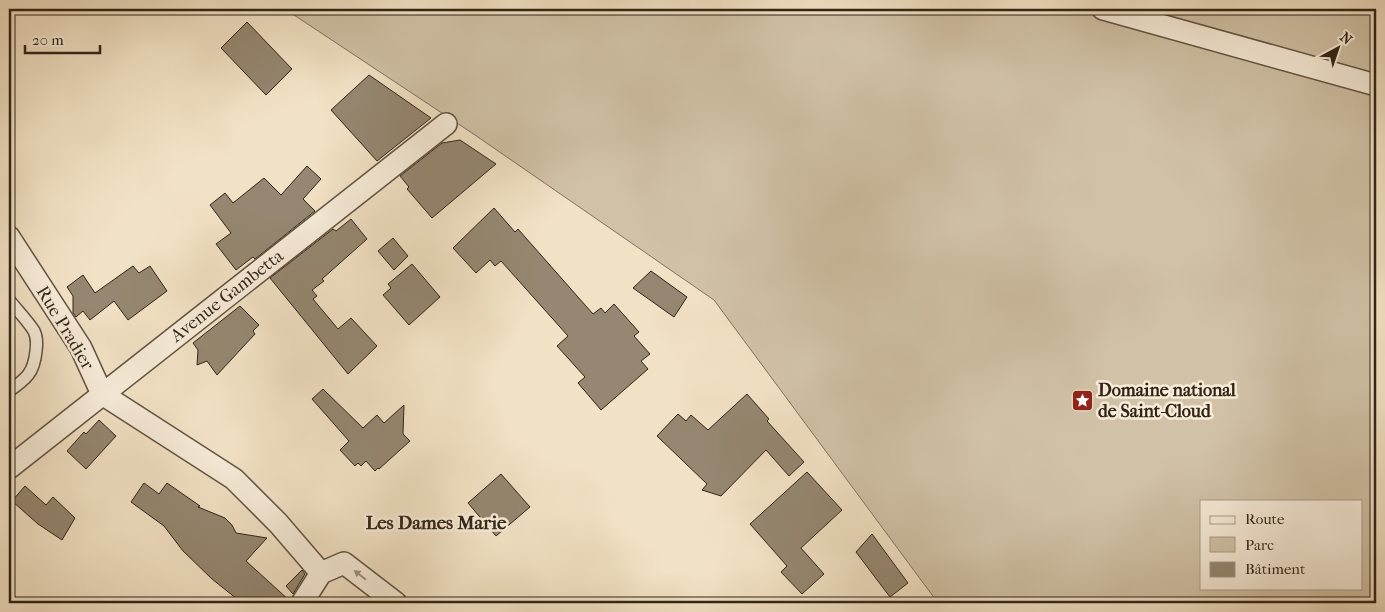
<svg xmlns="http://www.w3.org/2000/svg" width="1385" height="612" font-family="'IM FELL French Canon',serif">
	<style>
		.green { fill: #d1c2a7; stroke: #81735f; fill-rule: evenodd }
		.building { fill: #958771; stroke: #312417 }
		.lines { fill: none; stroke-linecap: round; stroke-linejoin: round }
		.service-casing { stroke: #615442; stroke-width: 14 }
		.minor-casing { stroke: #615442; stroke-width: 24 }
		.service { stroke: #f7ecd9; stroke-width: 11 }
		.minor { stroke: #f7ecd9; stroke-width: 21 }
		.oneway { fill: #9e9282 }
		.labels { text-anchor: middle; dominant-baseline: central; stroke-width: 5; stroke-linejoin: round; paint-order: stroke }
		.street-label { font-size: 18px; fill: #312417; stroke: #f7ecd9 }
		.poi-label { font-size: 18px; font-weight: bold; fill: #312417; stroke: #f7ecd9; text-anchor: start }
		.neighbourhood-label { font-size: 19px; font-weight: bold; fill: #312417; stroke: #f7ecd9 }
	</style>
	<rect width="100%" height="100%" fill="#f2e2c5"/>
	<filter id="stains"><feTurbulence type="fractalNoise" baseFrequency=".004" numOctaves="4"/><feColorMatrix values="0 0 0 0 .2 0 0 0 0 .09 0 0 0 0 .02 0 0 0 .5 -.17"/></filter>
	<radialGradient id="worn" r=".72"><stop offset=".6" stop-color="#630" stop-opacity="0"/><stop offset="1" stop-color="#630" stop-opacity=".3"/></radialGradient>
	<path class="green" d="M 285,9 L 1376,9 L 1376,603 L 938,603 L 714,300 L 475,135 ZM 1201,501 L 1361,501 L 1361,588 L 1201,588 Z"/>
	<g class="building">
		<polygon points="247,22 292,69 266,95 221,48"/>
		<polygon points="369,75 431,118 377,161 331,110"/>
		<polygon points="460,140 496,164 432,218 407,189 409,187 400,176 442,143"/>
		<polygon points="307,166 321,179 303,199 315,211 255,259 253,257 236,270 216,244 231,233 210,205 225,193 233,203 264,178 281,195"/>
		<polygon points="494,208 515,232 518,229 593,314 601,308 605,313 614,304 639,332 634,336 650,354 641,361 648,369 601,410 578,383 585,377 557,346 568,336 501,261 495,266 490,260 476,273 453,248"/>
		<polygon points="351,219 367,239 322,279 324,281 312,290 317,296 313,299 338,329 351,318 377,346 348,374 270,278 333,229 336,231"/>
		<polygon points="393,238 408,256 394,270 378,251"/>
		<polygon points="412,264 440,297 409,325 383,295 391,288 388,284"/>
		<polygon points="133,266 139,273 150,266 167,291 128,320 114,301 90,320 83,311 76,317 73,313 73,296 67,287 83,275 95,293"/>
		<polygon points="651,271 687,297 674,317 633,288"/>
		<polygon points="240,306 259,325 253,331 255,334 217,375 207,361 197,365 198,350 193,343"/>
		<polygon points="323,389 363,428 377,415 384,423 404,405 403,434 410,441 379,469 378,468 375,471 366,461 361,466 358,463 355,466 340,450 349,441 312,399"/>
		<polygon points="747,394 769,419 767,421 804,462 789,476 766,450 721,496 702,490 707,484 657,436 678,414 686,421 691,415 708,430"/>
		<polygon points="99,420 116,436 86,469 67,451 84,432 86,434"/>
		<polygon points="807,472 842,510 801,548 824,574 802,594 781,572 787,566 750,524"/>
		<polygon points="501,474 530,507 496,536 468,503"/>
		<polygon points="144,483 159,494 167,483 200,506 198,507 225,518 232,525 236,533 267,538 246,561 290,601 290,603 242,603 212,579 183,551 164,526 131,502"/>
		<polygon points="25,486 46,505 53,497 75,518 62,540 38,524 12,501"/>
		<polygon points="872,534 908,583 890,597 856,552"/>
		<polygon points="302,570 305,574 293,594 286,586"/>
	</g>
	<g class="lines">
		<defs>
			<path id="service" d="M 9,300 C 17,310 27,320 34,331 C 37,337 37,344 36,351 C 34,373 26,379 9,391"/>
			<g id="minor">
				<polyline points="1103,9 1376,85"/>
				<polyline points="9,237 81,348 102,394"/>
				<polyline points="102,394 234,479 278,523 321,573"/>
				<polyline points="9,468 446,124"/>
				<polyline points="321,573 344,563 396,603"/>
				<polyline points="302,603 321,573"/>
			</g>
		</defs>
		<use href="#service" class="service-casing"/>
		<use href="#minor" class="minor-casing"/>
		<use href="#service" class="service"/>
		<use href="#minor" class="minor"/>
	</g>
	<defs><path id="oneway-solid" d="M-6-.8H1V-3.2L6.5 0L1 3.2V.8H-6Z" transform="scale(1.25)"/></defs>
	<use class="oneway" href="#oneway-solid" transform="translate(360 575) rotate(-142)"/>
	<defs>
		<symbol id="sight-square" viewBox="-11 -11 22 22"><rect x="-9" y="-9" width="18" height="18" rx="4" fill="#8f2418" stroke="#f7ecd9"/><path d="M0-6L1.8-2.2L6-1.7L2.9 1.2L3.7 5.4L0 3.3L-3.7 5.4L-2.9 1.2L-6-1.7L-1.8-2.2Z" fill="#fff"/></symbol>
	</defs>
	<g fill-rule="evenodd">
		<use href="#sight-square" x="1070" y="388" width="25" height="25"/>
	</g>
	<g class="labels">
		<g class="street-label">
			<text transform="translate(227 296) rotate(-38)">Avenue Gambetta</text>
			<text transform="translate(65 328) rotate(59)">Rue Pradier</text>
		</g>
		<g class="poi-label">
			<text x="1098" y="390">Domaine national<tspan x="1098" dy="21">de Saint-Cloud</tspan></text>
		</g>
		<g class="neighbourhood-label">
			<text x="436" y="523">Les Dames Marie</text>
		</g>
	</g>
	<rect width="1385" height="612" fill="none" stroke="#f2e2c5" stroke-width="30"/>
	<rect x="10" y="10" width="1365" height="592" fill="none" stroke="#312417" stroke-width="2.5"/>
	<rect x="15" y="15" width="1355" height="582" fill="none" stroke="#312417"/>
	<rect x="1200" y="500" width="162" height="90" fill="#f7ecd9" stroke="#a89c8b"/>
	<rect x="1210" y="516" width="25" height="8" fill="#f7ecd9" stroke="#a89c8b"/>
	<text x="1245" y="524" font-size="15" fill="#312417">Route</text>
	<rect x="1210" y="537" width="25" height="15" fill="#d1c2a7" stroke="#a89c8b"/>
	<text x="1245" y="550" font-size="15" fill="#312417">Parc</text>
	<rect x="1210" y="562" width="25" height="15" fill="#958771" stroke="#a89c8b"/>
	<text x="1245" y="574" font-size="15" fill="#312417">Bâtiment</text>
	<g transform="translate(1338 48) rotate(40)" stroke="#f7ecd9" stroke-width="4" paint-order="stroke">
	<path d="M0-4L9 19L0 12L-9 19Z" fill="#312417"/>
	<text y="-8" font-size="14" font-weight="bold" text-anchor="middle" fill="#312417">N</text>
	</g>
	<path d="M25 45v8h75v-8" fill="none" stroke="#312417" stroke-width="2.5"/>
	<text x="32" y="45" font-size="15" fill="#312417" stroke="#f7ecd9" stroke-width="4" paint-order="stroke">20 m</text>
	<rect width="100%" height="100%" filter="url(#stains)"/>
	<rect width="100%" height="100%" fill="url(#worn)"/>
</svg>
